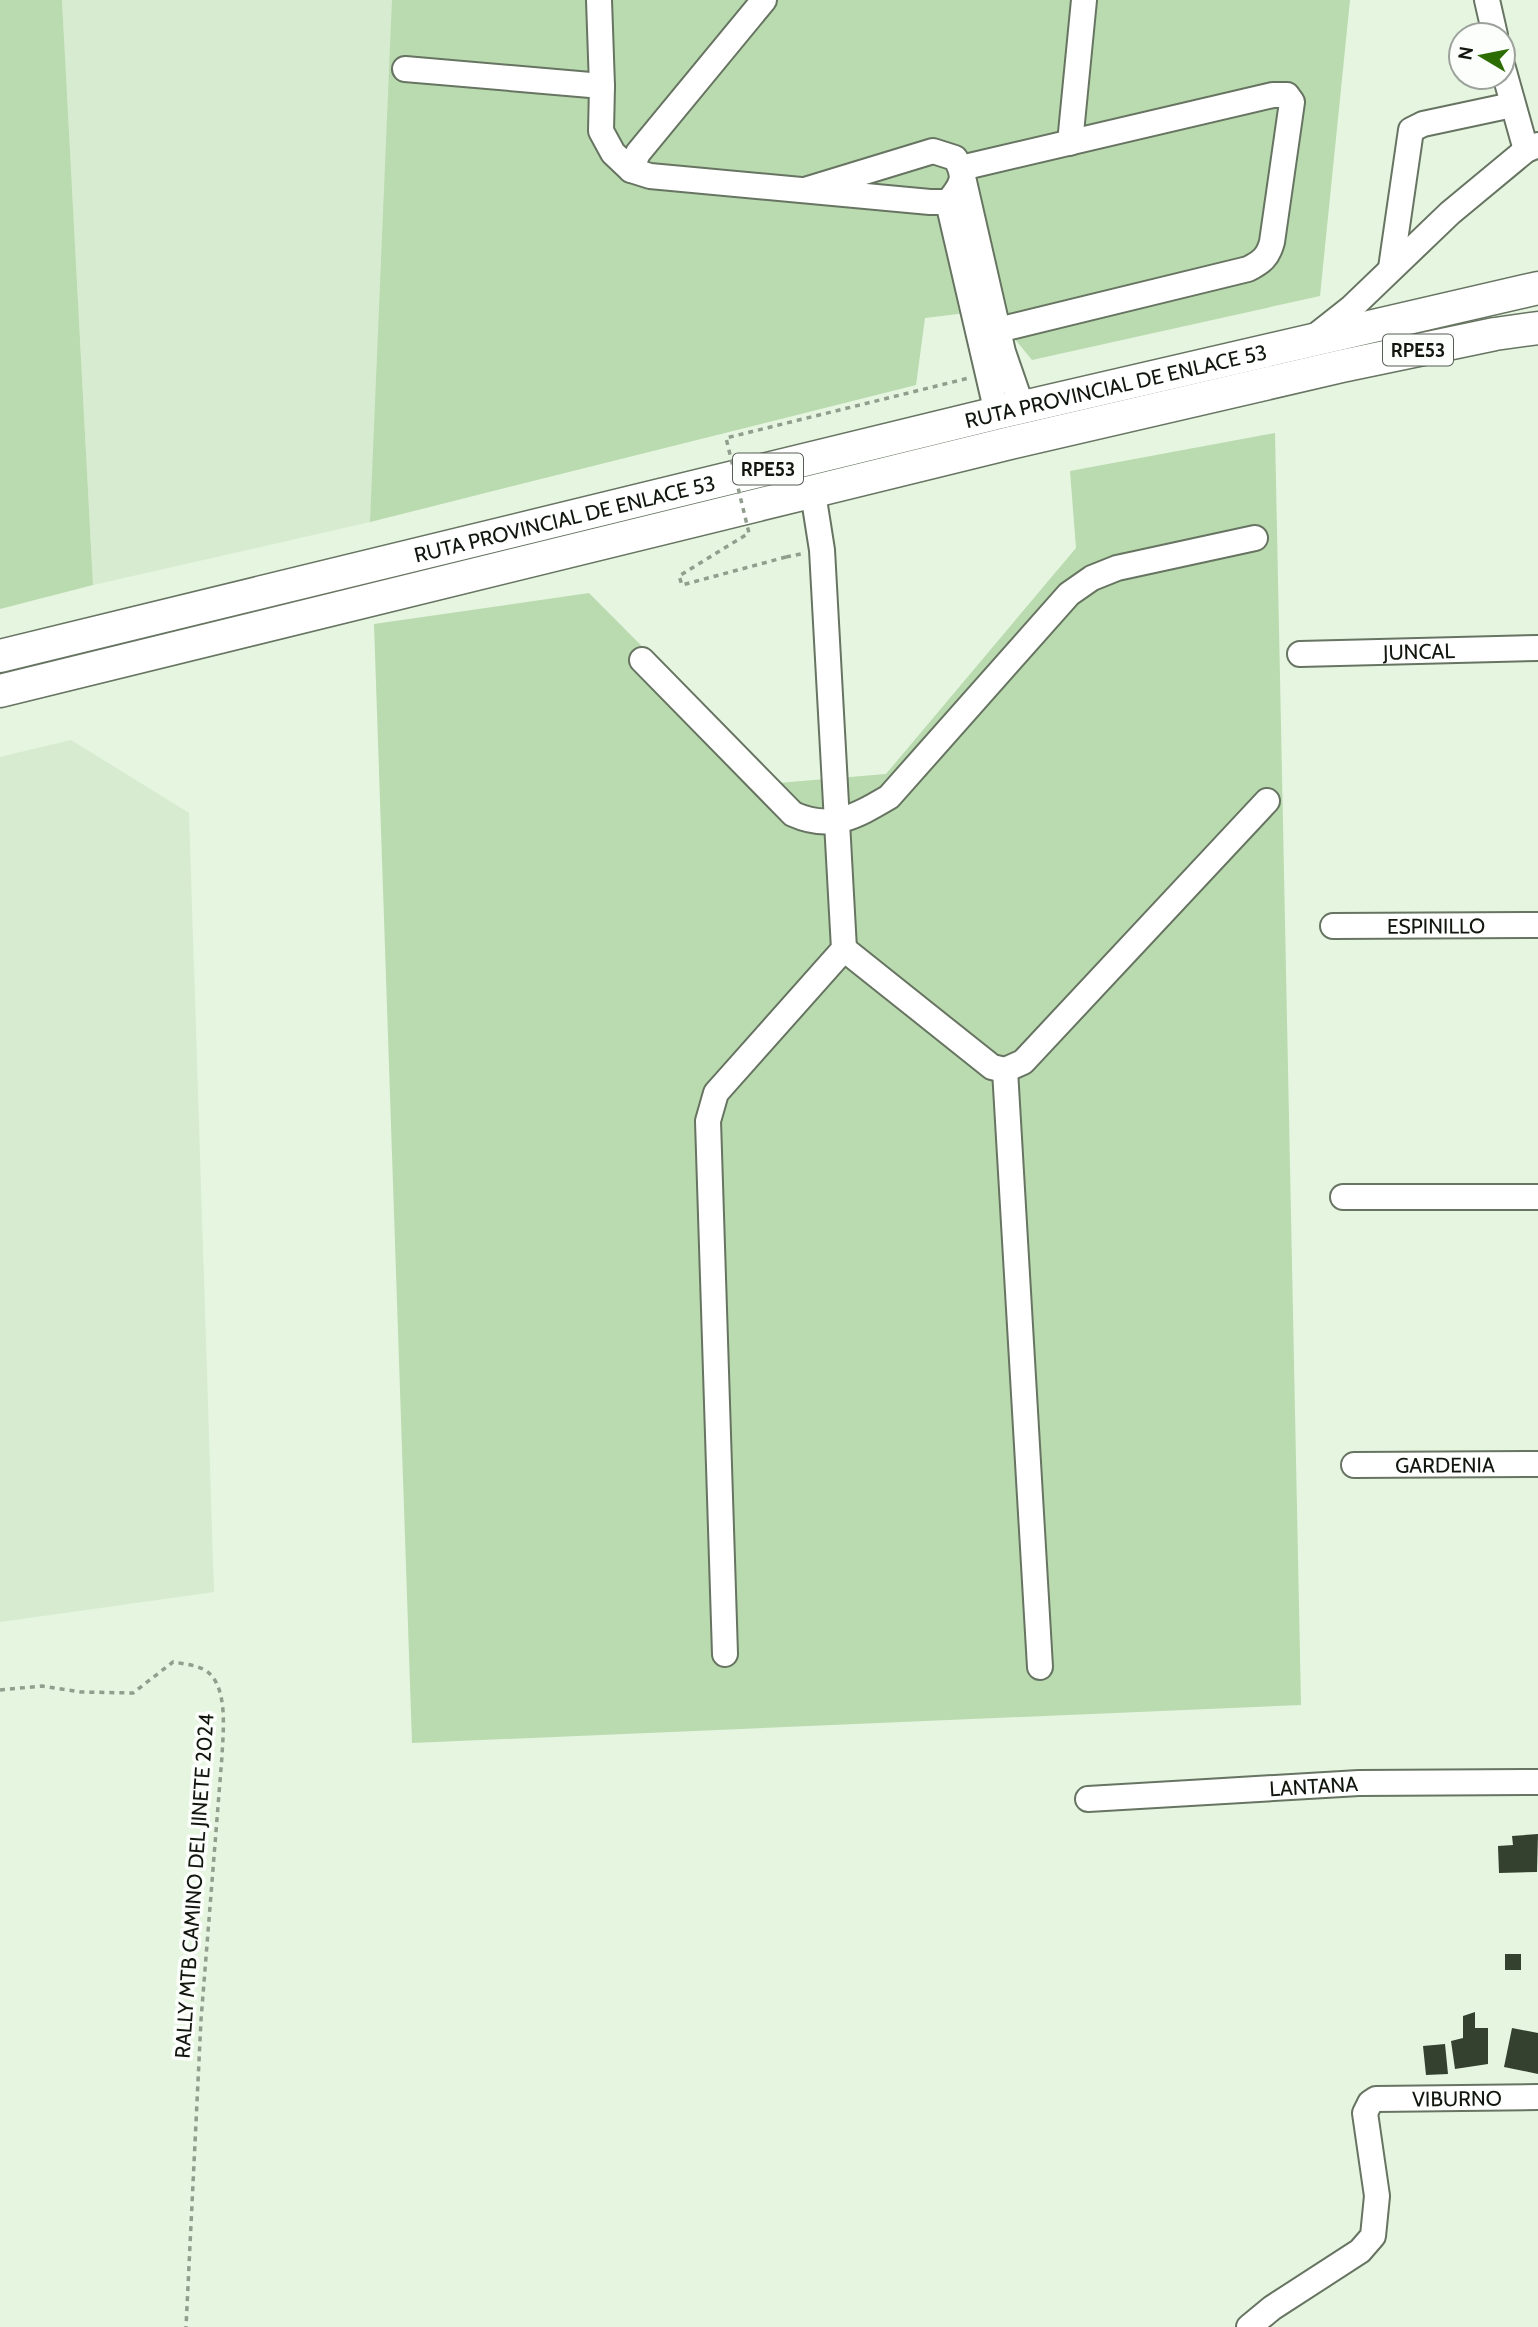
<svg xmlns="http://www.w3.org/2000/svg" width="1538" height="2327" font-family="Cabin,sans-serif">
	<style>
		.built { fill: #d6ebcf }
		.green { fill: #badaaf }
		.building { fill: #34412f }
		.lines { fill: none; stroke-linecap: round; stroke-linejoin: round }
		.minor-casing { stroke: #667461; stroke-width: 28 }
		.major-casing { stroke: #667461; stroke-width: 35 }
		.path { stroke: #919d8d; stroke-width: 3.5; stroke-dasharray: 5 5; stroke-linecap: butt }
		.minor { stroke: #fff; stroke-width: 24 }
		.major { stroke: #fff; stroke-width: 32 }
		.path-bridge { stroke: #919d8d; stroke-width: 3.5; stroke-dasharray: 5 5; stroke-linecap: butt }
		.labels { text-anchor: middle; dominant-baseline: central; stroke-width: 7; stroke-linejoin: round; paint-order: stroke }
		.shield { fill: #fbfefa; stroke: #575c56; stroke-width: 2 }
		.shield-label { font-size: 19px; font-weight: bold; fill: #11170f }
		.street-label { font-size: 21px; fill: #11170f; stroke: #fbfefa }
	</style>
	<rect width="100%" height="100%" fill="#e5f5e0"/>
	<g class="built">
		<polygon points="62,0 399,0 370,522 93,585"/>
		<polygon points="71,740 189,813 214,1592 0,1622 0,757"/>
	</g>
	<g class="green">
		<polygon points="0,0 62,0 93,585 0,609"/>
		<polygon points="392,0 1350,0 1320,296 1032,360 991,310 925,318 916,385 370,522"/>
		<polygon points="1275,433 1301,1705 412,1743 374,624 589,593 778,783 886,774 1076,548 1070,471"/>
	</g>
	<g class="building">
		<polygon points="1538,1834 1537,1872 1499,1873 1498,1846 1513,1845 1512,1836"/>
		<rect x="1505" y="1954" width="16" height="16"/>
		<polygon points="1475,2012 1475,2028 1488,2028 1488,2064 1455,2069 1451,2041 1463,2038 1463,2016"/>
		<polygon points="1512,2028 1538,2033 1538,2074 1504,2067"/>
		<polygon points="1445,2044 1448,2074 1426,2075 1423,2046"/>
	</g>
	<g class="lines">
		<defs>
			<g id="minor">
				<polyline points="599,0 602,86 601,131 613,153 631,170 638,153 764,0"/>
				<polyline points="1487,0 1495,35"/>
				<polyline points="1503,68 1526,150"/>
				<polyline points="405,69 602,86"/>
				<polyline points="1070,143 1084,0"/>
				<path d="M 961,168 L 1273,95 L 1287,95 L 1292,102 L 1272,242 C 1268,257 1262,262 1248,269 L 998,330"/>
				<path d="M 631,170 L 650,176 L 930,202 L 948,202 C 962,185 967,177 955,158 L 933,151 L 805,190"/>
				<polyline points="963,177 1003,352 1022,407"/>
				<polyline points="948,202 997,413"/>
				<polyline points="1391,268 1411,130 1423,124 1512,105"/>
				<polyline points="1313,338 1351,308 1450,213 1526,150 1538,145"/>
				<path id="s1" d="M 1300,654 L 1538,648"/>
				<path d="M 642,660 L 793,814 C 831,831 855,817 889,797 L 1069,594 L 1092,578 L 1117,568 L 1255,538"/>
				<path id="s2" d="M 1333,926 L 1538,925"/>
				<polyline points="844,949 992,1067 1005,1070 1023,1062 1267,801"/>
				<polyline points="1005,1070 1040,1667"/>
				<polyline points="1343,1197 1538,1197"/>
				<path id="s3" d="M 1354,1465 L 1538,1464"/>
				<polyline points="725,1654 708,1121 716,1093 844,949 822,550 813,493"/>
				<path id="s4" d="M 1088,1799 L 1359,1783 L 1538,1782"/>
				<path id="s5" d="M 1249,2327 L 1272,2308 L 1360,2251 L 1373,2236 L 1377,2196 L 1365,2113 L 1370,2103 L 1376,2099 L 1538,2097"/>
			</g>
			<g id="major">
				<path id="s6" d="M 0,656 L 997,413 L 1538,288"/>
				<polyline points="0,691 1010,443 1342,366 1495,334 1538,328"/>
			</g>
		</defs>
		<use href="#minor" class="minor-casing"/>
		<use href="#major" class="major-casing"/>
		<g class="path">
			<polyline points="786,557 801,554"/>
			<path d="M 0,1690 L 42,1686 L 81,1692 L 133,1693 L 173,1662 C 184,1664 201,1665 210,1674 C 228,1692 223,1733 222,1756 L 201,2020 L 186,2327"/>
		</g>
		<use href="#minor" class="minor"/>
		<use href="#major" class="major"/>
		<polyline class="path-bridge" points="786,557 682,585 679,576 749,533 726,438 969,378"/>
	</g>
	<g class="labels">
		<g class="shield">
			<rect x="1383" y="334.5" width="70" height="31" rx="5"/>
			<rect x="733" y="453.5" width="70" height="31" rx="5"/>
		</g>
		<g class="shield-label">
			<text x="1418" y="350">RPE53</text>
			<text x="768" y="469">RPE53</text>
		</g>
		<g class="street-label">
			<text stroke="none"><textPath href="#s6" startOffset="1148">RUTA PROVINCIAL DE ENLACE 53</textPath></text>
			<text stroke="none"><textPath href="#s6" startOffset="581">RUTA PROVINCIAL DE ENLACE 53</textPath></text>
			<text stroke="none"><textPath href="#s1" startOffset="119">JUNCAL</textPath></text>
			<text stroke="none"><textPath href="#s2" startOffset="103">ESPINILLO</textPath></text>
			<text stroke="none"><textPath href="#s3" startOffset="91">GARDENIA</textPath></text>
			<text stroke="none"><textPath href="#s4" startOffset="226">LANTANA</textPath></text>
			<text transform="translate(194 1886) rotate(-86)">RALLY MTB CAMINO DEL JINETE 2024</text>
			<text stroke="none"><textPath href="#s5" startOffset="378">VIBURNO</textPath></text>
		</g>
	</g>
	<g transform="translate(1482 56) rotate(280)"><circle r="33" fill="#fbfefa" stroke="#9da29c" stroke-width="2"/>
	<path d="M0-5L12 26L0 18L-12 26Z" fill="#2c6c00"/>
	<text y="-10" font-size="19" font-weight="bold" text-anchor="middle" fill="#11170f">N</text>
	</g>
</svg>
